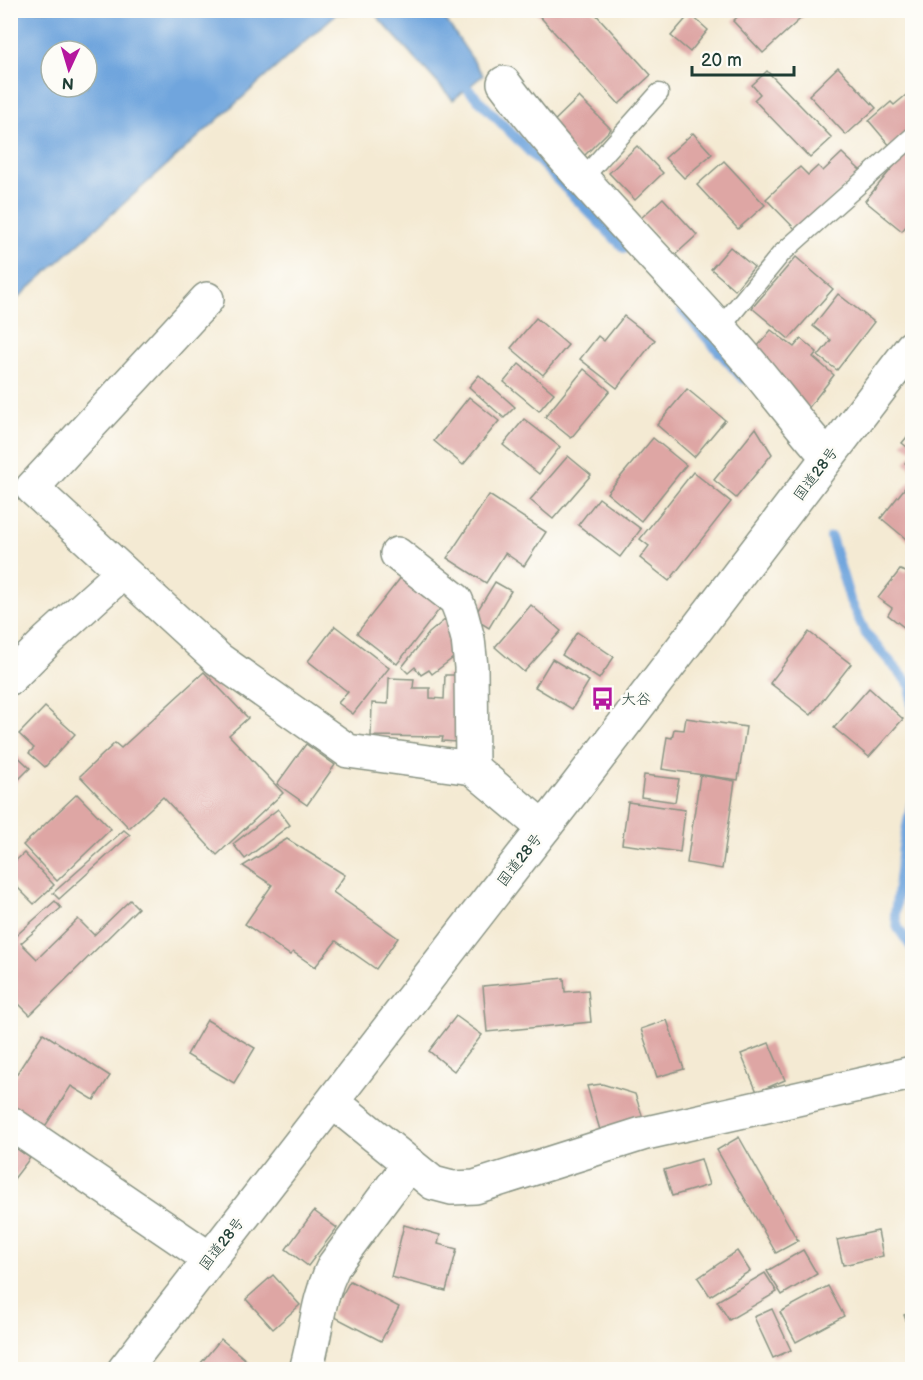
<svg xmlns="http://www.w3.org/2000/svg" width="923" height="1380" font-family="'Balsamiq Sans','Klee One',sans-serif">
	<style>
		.water { fill: #70a5dd; stroke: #487188; stroke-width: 1.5; fill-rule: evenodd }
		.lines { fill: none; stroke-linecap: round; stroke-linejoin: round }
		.stream { stroke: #70a5dd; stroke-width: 10 }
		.building { fill: #dea6a4 }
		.lane-casing { stroke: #8a9484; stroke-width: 21 }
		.street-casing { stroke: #8a9484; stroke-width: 36 }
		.highway-casing { stroke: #8a9484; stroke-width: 36 }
		.lane { stroke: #fff; stroke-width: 18 }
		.street { stroke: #fff; stroke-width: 33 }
		.highway { stroke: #fff; stroke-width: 33 }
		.labels { text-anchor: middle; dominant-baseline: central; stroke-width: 5; stroke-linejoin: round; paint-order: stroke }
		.street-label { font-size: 15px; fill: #1f3d34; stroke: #fdfcf7 }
		.poi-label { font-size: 15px; fill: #1f3d34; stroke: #fdfcf7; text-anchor: start }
	</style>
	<rect width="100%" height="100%" fill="#fdfcf7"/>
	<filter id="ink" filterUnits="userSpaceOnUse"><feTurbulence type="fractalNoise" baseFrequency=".0167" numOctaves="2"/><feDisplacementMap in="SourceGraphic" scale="12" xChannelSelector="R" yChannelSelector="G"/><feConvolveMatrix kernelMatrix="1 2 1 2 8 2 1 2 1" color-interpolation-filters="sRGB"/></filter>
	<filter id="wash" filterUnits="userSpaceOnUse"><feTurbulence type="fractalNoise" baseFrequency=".008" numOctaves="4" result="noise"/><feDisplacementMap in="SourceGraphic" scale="24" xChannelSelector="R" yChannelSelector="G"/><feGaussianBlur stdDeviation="1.35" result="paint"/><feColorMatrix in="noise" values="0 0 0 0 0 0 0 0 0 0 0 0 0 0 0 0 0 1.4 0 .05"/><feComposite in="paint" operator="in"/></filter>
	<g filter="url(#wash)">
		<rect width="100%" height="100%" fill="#f4ead3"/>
		<path class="water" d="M 11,10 L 440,11 L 483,75 L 453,100 L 373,12 L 336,14 L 11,304 ZM 51,51 L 87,51 L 87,87 L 51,87 Z"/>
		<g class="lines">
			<g class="stream">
				<polyline points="468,89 624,248"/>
				<polyline points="682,310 743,379"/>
				<polyline points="831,537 850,600 866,634 911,686 912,711"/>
				<polyline points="912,802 903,847 895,914 898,928 912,948"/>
			</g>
		</g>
		<g id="blocks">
			<g class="building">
				<polygon points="534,10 592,10 651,75 619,104"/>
				<polygon points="745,10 810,10 763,53 733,21"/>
				<polygon points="690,14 708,30 690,52 671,36"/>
				<polygon points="838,67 876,108 846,135 809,95"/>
				<polygon points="767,71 832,138 810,158 754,100 760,94 752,85"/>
				<polygon points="912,90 912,128 891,147 869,121 891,102 894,105"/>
				<polygon points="579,97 611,129 581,159 548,127"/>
				<polygon points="693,133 712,154 684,178 665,158"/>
				<polygon points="912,144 912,219 902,231 865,201"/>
				<polygon points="637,146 663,173 635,200 609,173"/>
				<polygon points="842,153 861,171 798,232 766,199 800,167 808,175 818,166 823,171"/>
				<polygon points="724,161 765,205 738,229 697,185"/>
				<polygon points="663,198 697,235 675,255 641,218"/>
				<polygon points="730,247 754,267 735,290 711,269"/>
				<polygon points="796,257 833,289 789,339 752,308"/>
				<polygon points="838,294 874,322 837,370 818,356 831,340 813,326"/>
				<polygon points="624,316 655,340 617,388 580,359 598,336 604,341"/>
				<polygon points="536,318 568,345 543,375 511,348"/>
				<polygon points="771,330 794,347 801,339 817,352 813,357 834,375 806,411 753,352"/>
				<polygon points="519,364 554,393 539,411 504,382"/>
				<polygon points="584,369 610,391 571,438 545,417"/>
				<polygon points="479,375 515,407 504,418 469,387"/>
				<polygon points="687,389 725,420 694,457 657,425"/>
				<polygon points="469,397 499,421 463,465 434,441"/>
				<polygon points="524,419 560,447 539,474 503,445"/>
				<polygon points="756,428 772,454 736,498 714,480"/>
				<polygon points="912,431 912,451 902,443"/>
				<polygon points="653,438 686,465 641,521 607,493"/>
				<polygon points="912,454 912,469 905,463"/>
				<polygon points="568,456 591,475 553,519 530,500"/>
				<polygon points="693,472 731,502 669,581 640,558 649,546 640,539"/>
				<polygon points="912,479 912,544 881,518"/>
				<polygon points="489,495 546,532 524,566 505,553 486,583 447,558"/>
				<polygon points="599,498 641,529 620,557 578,525"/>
				<polygon points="912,563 912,628 909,631 888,615 892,608 878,598 900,570 906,572"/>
				<polygon points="402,576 442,606 397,664 357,633"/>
				<polygon points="495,582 511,591 489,628 473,618"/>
				<polygon points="531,605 561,631 524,672 495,647"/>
				<polygon points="447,618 457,655 432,674 429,670 421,675 415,667 408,673 402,667 429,633"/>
				<polygon points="335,626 389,668 353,714 338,703 348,692 308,661"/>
				<polygon points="577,632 614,657 599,679 562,655"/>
				<polygon points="809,632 851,664 811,715 770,683"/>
				<polygon points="552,659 589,681 572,709 535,687"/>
				<polygon points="204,672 248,718 229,735 283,793 217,855 163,797 129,828 80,776 115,743 121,748"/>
				<polygon points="445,675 458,675 457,742 442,741 443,737 371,736 372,703 388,704 389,678 414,679 413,688 430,688 430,698 444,699"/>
				<polygon points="869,688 903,719 869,757 834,728"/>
				<polygon points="45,707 75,734 45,767 29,753 34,748 19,734"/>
				<polygon points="686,718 746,727 738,780 662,769 667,737 672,738 674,729 684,730"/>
				<polygon points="306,744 335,765 307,805 277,784"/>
				<polygon points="10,749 30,768 10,788"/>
				<polygon points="644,775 679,779 675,802 641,797"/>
				<polygon points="700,775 735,781 722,869 687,863"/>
				<polygon points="77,794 111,829 57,881 23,845"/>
				<polygon points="628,802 685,810 680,852 622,844"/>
				<polygon points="278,809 290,825 245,859 233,844"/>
				<polygon points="124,830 130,835 59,899 53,893"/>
				<polygon points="287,839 345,875 333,892 398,938 376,969 336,941 315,967 293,952 290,955 245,924 272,885 243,866"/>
				<polygon points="24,853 54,885 34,904 10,880 10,866"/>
				<polygon points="130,900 138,908 30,1015 10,995 10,941 55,901 61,908 21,943 37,959 78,919 94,935"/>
				<polygon points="564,978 565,992 588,990 591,1022 487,1032 483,986"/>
				<polygon points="456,1016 482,1035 454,1071 429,1051"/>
				<polygon points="207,1020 255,1048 234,1083 187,1055"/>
				<polygon points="667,1020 684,1069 657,1077 641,1029"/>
				<polygon points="43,1033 110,1076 94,1100 71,1086 44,1128 10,1107 10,1084"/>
				<polygon points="769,1043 785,1080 757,1092 741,1054"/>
				<polygon points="602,1084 635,1094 643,1118 600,1130 587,1086"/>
				<polygon points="739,1137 798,1241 776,1253 717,1150"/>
				<polygon points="10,1144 30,1158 10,1184"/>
				<polygon points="701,1159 709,1185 672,1196 664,1170"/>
				<polygon points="314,1211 337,1228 308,1266 286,1249"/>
				<polygon points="404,1225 440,1235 438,1244 457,1249 446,1291 391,1277"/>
				<polygon points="878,1231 883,1256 843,1265 837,1240"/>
				<polygon points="803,1250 817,1274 782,1295 767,1271"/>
				<polygon points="737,1251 750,1271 710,1296 698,1278"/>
				<polygon points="765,1273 777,1292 729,1320 717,1301"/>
				<polygon points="273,1275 300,1305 273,1329 246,1299"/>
				<polygon points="350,1281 399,1307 381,1341 331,1315"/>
				<polygon points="828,1286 844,1316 796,1342 780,1312"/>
				<polygon points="772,1309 791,1350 773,1358 754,1317"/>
				<polygon points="912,1312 912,1337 904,1315"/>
				<polygon points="221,1339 258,1370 195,1370"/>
			</g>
		</g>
	</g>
	<g filter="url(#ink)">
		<use href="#blocks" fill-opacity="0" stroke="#8a9484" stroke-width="1.5"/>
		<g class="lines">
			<defs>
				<g id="lane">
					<polyline points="583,178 659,93"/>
					<polyline points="720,328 781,254 912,137"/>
				</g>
				<g id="street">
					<path d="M 504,83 C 572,175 656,256 732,342 C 766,379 794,420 828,457"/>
					<polyline points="207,299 32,488 218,659 348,751 472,768 544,828"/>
					<polyline points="397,554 456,600 461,613 468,639 471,667 472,768"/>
					<polyline points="10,678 48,640 123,572"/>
					<polyline points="333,1102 433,1183 452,1188 475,1187 642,1134 912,1073"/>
					<polyline points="10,1123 210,1259"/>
					<path d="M 306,1370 C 317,1332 316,1302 334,1265 L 409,1164"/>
				</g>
				<polyline id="highway" points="124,1370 579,783 912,347"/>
			</defs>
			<use href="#lane" class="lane-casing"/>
			<use href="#street" class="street-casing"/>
			<use href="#highway" class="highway-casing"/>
			<use href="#lane" class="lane"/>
			<use href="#street" class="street"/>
			<use href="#highway" class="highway"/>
		</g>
	</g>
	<defs>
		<symbol id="bus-bare" viewBox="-9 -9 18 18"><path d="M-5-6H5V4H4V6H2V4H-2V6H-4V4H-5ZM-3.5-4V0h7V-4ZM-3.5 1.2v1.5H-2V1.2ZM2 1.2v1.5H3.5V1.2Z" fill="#b5179e" stroke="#fdfcf7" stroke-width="2.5" paint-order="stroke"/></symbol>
	</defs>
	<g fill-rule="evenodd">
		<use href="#bus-bare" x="586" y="682" width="33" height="33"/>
	</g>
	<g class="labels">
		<g class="street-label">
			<text transform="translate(816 474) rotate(-53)">国道28号</text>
			<text transform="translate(520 860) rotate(-52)">国道28号</text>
			<text transform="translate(222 1244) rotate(-52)">国道28号</text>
		</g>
		<g class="poi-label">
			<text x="621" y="699">大谷</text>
		</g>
	</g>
	<rect width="923" height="1380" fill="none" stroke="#fdfcf7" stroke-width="36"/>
	<g transform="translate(69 69) rotate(184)"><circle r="28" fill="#fdfcf7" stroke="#a4b0a9" stroke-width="1.5"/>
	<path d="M0-4.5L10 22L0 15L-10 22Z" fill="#b5179e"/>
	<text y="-9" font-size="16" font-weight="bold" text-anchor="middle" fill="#1f3d34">N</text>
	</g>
	<path d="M692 66v9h102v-9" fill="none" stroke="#1f3d34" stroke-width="3"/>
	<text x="701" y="66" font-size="18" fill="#1f3d34" stroke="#fdfcf7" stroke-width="4.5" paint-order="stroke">20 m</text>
</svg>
